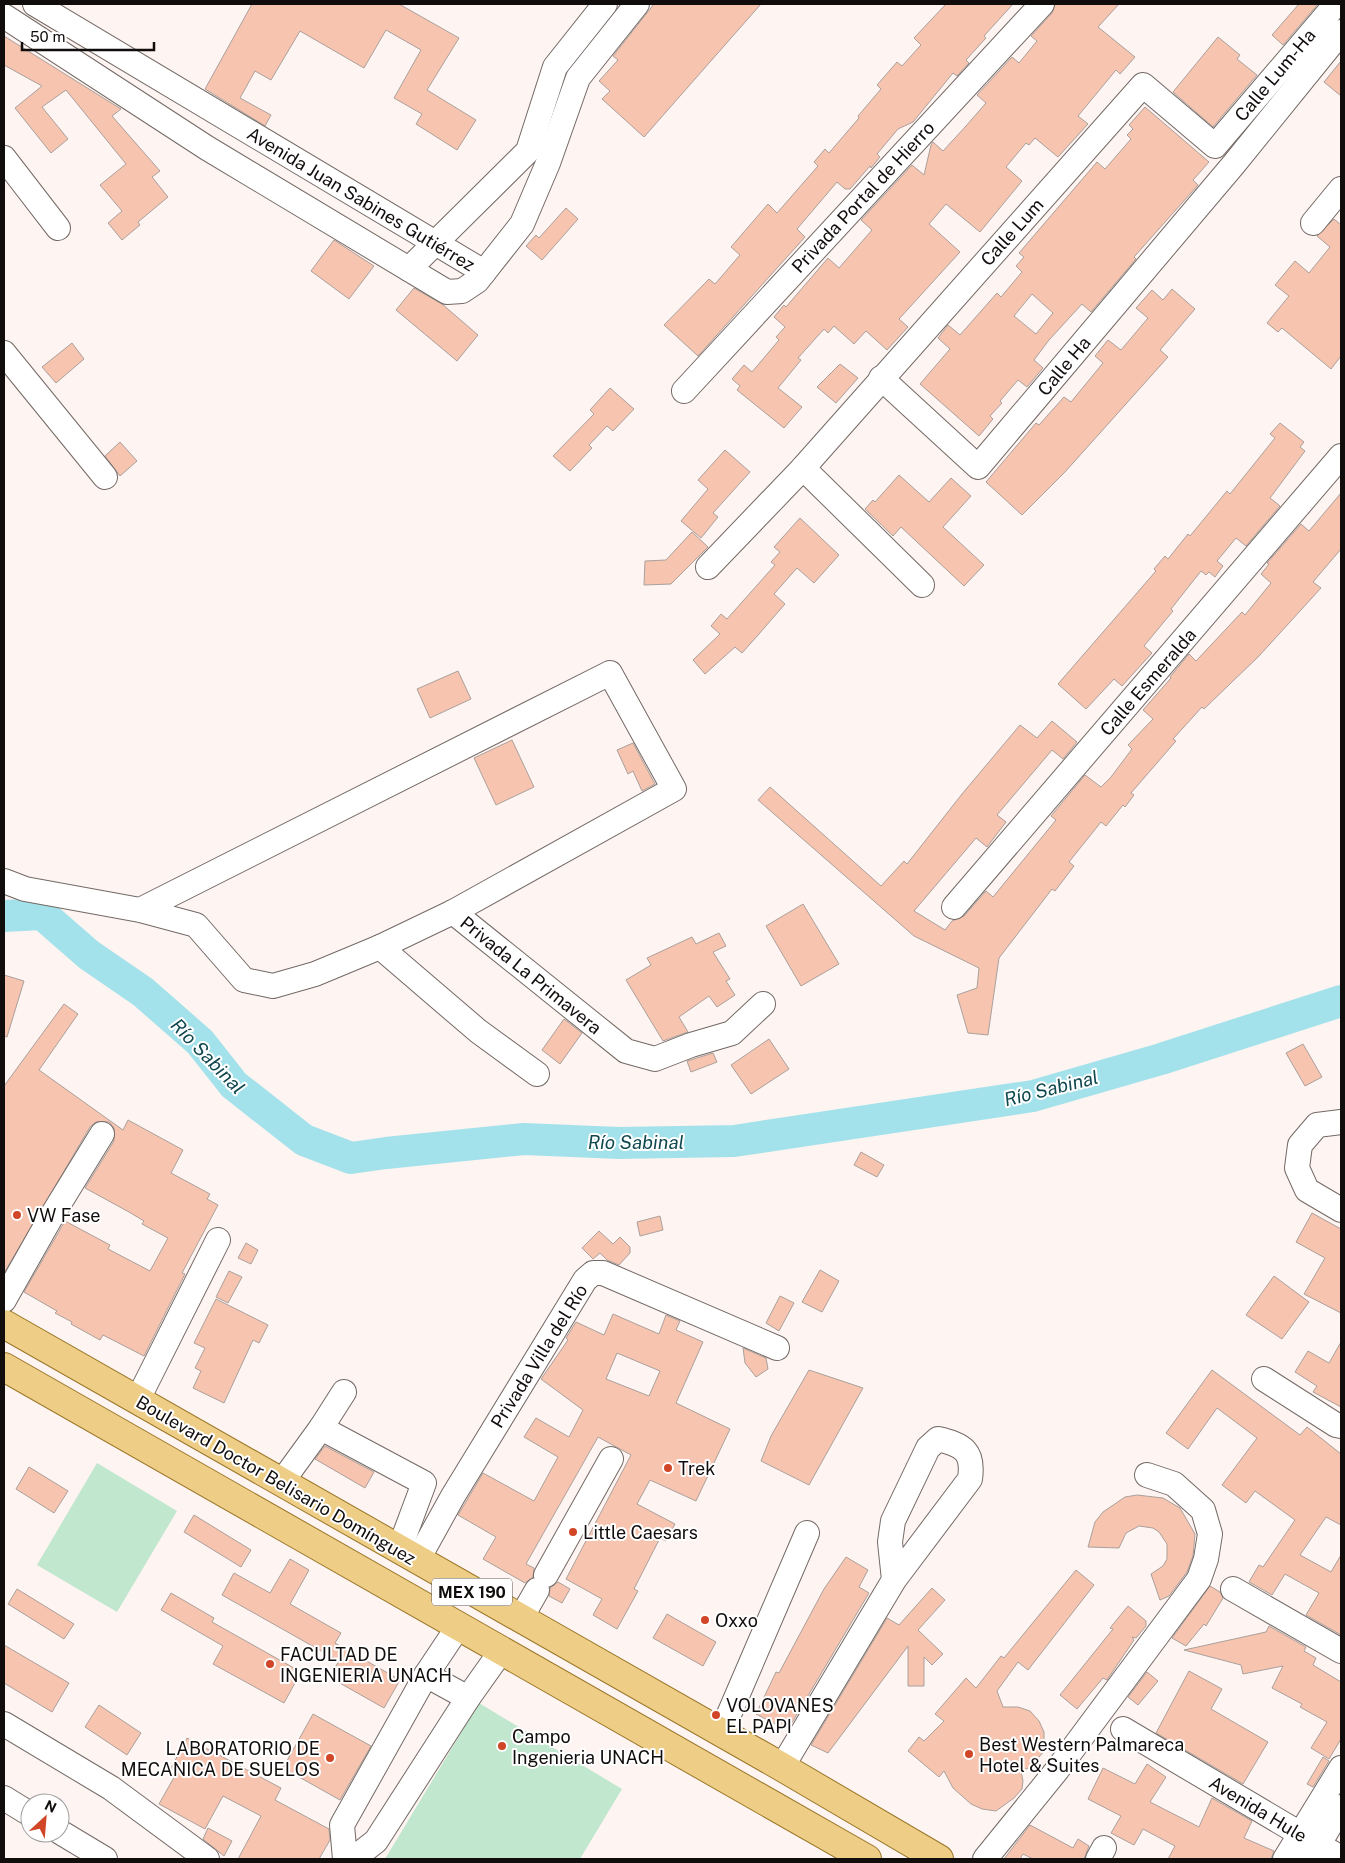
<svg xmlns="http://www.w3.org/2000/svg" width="1345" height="1863" font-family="'Public Sans',sans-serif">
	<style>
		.green { fill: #c1e7cf }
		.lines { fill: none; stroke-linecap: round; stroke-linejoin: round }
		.river { stroke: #a4e2eb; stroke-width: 32 }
		.building { fill: #f6c4af; stroke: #aba09c; fill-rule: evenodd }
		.minor-casing { stroke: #736965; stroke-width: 26 }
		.major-casing { stroke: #997527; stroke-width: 30 }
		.minor { stroke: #fff; stroke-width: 24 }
		.major { stroke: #eece86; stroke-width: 28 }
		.poi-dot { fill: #d04626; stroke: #fff; stroke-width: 2 }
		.labels { text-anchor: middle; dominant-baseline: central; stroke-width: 4; stroke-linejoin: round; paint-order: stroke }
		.shield { fill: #fff; stroke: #585655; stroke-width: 1 }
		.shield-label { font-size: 16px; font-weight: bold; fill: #110d0c }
		.street-label { font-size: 18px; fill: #110d0c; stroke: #fff }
		.poi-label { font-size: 18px; fill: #110d0c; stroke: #fff; text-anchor: start }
		.water-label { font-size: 19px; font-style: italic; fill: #10484f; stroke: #fff }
	</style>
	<rect width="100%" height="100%" fill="#fef4f1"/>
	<g class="green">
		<polygon points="97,1463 177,1511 117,1612 37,1565"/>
		<polygon points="479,1703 622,1789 580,1859 385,1859"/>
	</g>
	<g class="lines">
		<polyline class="river" points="4,916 42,914 89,955 143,992 200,1042 234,1085 304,1140 351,1158 386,1153 524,1139 619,1143 734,1141 1033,1096 1161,1059 1341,1001"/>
	</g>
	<g class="building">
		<polygon points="252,4 399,4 459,38 427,90 476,120 457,150 416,124 422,114 394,98 421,50 386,30 364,68 300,31 271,80 255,71 240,98 271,115 265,126 205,89"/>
		<polygon points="654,4 761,4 644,137 602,99 610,91 599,81 618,60 613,56"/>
		<polygon points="946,4 1013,4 984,36 986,38 966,60 969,63 957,76 953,73 913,122 898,129 877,154 880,157 871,168 870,166 850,189 845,189 837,182 797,229 805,237 698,356 664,325 709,279 715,284 740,255 731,247 768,204 777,213 818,166 814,162 825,149 829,153 859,118 858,116 881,89 877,85 897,62 902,66 921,45 914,38"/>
		<polygon points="1055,4 1119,4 1098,27 1135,57 1120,74 1116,70 1078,116 1088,124 1058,157 1035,138 1029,145 1026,143 1006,167 1022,181 980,232 946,204 929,224 960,252 899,319 908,327 887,350 866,331 854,344 834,326 828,333 824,329 798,358 801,360 778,388 802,407 784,428 737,390 740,386 732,379 744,365 752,372 779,340 776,337 785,327 774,317 784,305 786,307 828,258 839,268 872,230 861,220 912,165 924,175 931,145 933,142 943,151 966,126 986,103 977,95 1012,57 1019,63 1037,41 1031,36 1052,13"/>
		<polygon points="1299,4 1318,4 1283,45 1272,35"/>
		<polygon points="4,36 121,109 112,116 160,171 152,177 168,197 138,222 140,225 122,240 108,223 122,211 100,185 126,164 66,90 42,107 68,139 51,153 15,108 42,86 4,65"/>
		<polygon points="1218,37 1240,55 1237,59 1257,75 1213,127 1173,92"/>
		<polygon points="1341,61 1341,96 1324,82"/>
		<path d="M 1145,107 L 1209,162 L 1193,180 L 1198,185 L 1134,257 L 1136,259 L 1091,312 L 1082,304 L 1049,340 L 1034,360 L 1043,368 L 1027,387 L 1018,380 L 1000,401 L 1002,403 L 990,416 L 993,419 L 979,436 L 920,384 L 950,349 L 938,338 L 948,325 L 960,335 L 997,293 L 1001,297 L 1022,272 L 1016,266 L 1024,257 L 1019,253 L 1097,162 L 1105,169 L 1131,139 L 1127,135 L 1133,129 L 1129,125 ZM 1032,294 L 1053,313 L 1036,334 L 1014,316 Z"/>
		<polygon points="566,208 578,219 542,260 526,246 536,235 539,238"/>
		<polygon points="1334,219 1341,225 1341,356 1331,369 1282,328 1278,332 1267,323 1289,296 1275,285 1295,261 1309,273 1330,247 1317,236"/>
		<polygon points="334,240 374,266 349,299 311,271"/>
		<polygon points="414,288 442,304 478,335 457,361 396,310"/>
		<polygon points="1172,289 1195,309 1160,350 1168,357 1065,472 1022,515 986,482 1036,423 1039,425 1064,397 1071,402 1103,363 1095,356 1108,340 1121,350 1148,318 1136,308 1152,290 1163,300"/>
		<polygon points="72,343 84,359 56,383 42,367"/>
		<polygon points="840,364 858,378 836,403 817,387"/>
		<polygon points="610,388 634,409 613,431 607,426 589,445 592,448 570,471 553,456 594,414 590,410"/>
		<polygon points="1280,423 1304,442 1300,447 1305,451 1270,498 1280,506 1246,546 1236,538 1217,561 1223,566 1215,577 1209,572 1206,575 1201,571 1171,609 1173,611 1144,646 1152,653 1122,686 1114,679 1086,709 1058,684 1156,571 1154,569 1165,556 1168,559 1188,534 1190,536 1227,491 1230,494 1275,438 1270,434"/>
		<polygon points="120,442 137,461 120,476 105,456"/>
		<polygon points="725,450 750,472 713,513 718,517 701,538 681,521 708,489 698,480"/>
		<polygon points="899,475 929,502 951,478 971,496 943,527 984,565 964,586 901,527 893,536 865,509 873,500 875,502"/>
		<polygon points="1341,493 1341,549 1313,582 1321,588 1259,656 1204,709 1202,707 1173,739 1176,741 1131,793 1134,795 1125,807 1123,805 1106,826 1101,822 1069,862 1074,866 1055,891 1052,889 999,958 988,1035 968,1033 957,995 977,988 979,968 914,936 758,800 770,787 881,886 904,861 907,864 962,794 1020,725 1037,738 1052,721 1077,742 1063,759 1052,750 997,815 1006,822 987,847 976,838 914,911 945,930 952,921 964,916 986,891 993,897 1056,820 1051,816 1085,775 1101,787 1111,777 1132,749 1128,745 1153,719 1143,710 1171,678 1170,677 1189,654 1196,661 1242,612 1245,615 1271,583 1261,574 1269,564 1267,563 1301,524 1309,531"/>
		<polygon points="800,518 839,555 814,583 797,568 774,594 785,604 759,634 742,653 735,647 705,674 693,660 720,634 711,626 721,614 727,619 775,565 771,562 780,552 774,547"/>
		<polygon points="692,532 708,547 671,584 644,585 645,561 666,560"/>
		<polygon points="458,671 471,699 430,718 417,689"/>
		<polygon points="512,740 534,787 496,805 474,758"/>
		<polygon points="633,743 655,784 642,791 633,771 628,774 617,750"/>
		<polygon points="803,904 839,964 801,986 766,926"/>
		<polygon points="719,933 726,946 713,952 730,979 726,981 735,995 717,1007 709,996 679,1017 688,1032 663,1041 626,980 651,965 647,958 692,937 696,944"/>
		<polygon points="4,975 24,981 7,1037 4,1036"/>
		<polygon points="64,1004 78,1014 39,1070 123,1130 128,1120 183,1150 171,1173 210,1194 207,1199 218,1205 182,1273 185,1274 144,1356 103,1335 100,1340 71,1324 72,1322 55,1313 57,1311 24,1292 65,1221 110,1245 108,1249 150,1271 168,1238 142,1224 144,1221 129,1212 85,1188 114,1141 114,1128 109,1122 96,1122 90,1127 4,1273 4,1086"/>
		<polygon points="564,1019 582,1033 560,1064 542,1050"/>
		<polygon points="769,1039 789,1069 751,1094 731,1065"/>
		<polygon points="1303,1044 1322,1077 1305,1086 1286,1053"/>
		<polygon points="713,1053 717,1062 691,1072 687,1061"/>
		<polygon points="861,1152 884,1165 877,1177 854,1165"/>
		<polygon points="1312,1213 1341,1229 1341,1313 1304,1294 1325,1258 1296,1242"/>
		<polygon points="660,1216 663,1230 640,1236 637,1222"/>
		<polygon points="599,1231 613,1244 620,1237 630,1247 630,1253 619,1265 607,1260 600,1253 593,1259 582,1248"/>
		<polygon points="246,1243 258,1250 251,1264 238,1258"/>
		<polygon points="820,1270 839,1281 822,1312 802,1302"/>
		<polygon points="229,1271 242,1277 228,1303 216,1297"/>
		<polygon points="1274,1276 1309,1302 1282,1339 1246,1315"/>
		<polygon points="780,1296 794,1303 779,1331 766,1323"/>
		<polygon points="216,1299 268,1325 259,1343 253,1340 224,1403 193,1388 201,1371 195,1368 205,1348 194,1343"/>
		<path d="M 613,1314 L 659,1334 L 666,1315 L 680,1321 L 676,1330 L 703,1342 L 676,1403 L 730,1429 L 696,1501 L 650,1480 L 637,1504 L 675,1524 L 666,1541 L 660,1538 L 634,1589 L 638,1591 L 617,1629 L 593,1615 L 602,1599 L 566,1579 L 631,1455 L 598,1437 L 526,1564 L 534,1568 L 533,1577 L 525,1583 L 483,1559 L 496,1537 L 458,1515 L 483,1473 L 534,1501 L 558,1457 L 524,1437 L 536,1418 L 569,1437 L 583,1410 L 541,1379 L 568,1340 L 566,1338 L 576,1322 L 604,1335 ZM 617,1353 L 660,1371 L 649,1396 L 606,1379 Z"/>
		<polygon points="1341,1342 1341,1407 1313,1392 1317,1386 1295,1372 1308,1351 1329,1363"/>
		<polygon points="743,1348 766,1358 768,1369 756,1377 745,1363"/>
		<polygon points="809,1370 863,1388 809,1485 761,1461 771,1436"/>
		<polygon points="1212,1370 1300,1435 1307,1427 1341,1454 1341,1525 1326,1517 1300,1555 1331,1572 1341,1555 1341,1635 1306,1615 1319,1593 1285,1574 1272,1595 1249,1582 1259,1565 1263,1567 1295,1520 1255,1491 1246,1503 1222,1485 1257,1438 1217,1408 1188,1449 1166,1433"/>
		<polygon points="325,1446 374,1472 365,1488 315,1459"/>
		<polygon points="29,1467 68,1491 54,1513 16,1489"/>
		<polygon points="1137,1495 1163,1498 1180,1508 1195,1534 1193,1556 1187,1572 1169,1596 1160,1600 1151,1574 1163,1566 1167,1559 1167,1544 1159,1532 1153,1528 1139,1526 1126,1533 1119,1548 1088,1547 1095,1522 1103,1512 1125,1497"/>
		<polygon points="194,1515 251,1550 241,1567 184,1532"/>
		<polygon points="846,1557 868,1570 859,1587 869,1593 790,1726 785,1724 783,1728 756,1714 776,1672 779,1673 824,1589"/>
		<polygon points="290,1559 309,1570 290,1604 341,1633 335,1643 400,1680 384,1708 329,1677 339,1661 222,1595 234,1573 270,1593"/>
		<polygon points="1076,1570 1094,1585 1028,1670 1018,1662 997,1691 1003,1707 1018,1707 1030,1711 1039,1721 1044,1732 1044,1751 1031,1767 1021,1771 1023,1781 1022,1789 1014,1798 996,1811 982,1809 971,1804 953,1788 944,1771 939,1777 908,1751 919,1737 924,1741 944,1721 935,1714 966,1678 976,1688 1001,1656 1004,1658"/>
		<polygon points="558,1582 570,1589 562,1603 549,1596 550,1588"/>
		<polygon points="1210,1586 1220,1592 1223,1598 1206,1626 1204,1624 1186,1646 1172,1638"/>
		<polygon points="932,1588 945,1600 918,1630 943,1654 932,1665 924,1657 924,1686 908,1686 908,1646 828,1753 811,1745 887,1618 899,1625"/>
		<polygon points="17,1589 74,1624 64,1639 8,1604"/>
		<polygon points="171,1593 214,1618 212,1622 301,1672 284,1703 213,1664 223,1646 161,1610"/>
		<polygon points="1128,1606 1146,1621 1146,1626 1136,1638 1132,1637 1134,1640 1107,1680 1103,1678 1077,1709 1060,1695 1113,1629 1110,1628"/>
		<polygon points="667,1614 716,1642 703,1666 653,1638"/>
		<polygon points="1269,1626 1306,1647 1304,1651 1316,1658 1313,1665 1341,1682 1341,1739 1329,1759 1311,1748 1327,1722 1300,1707 1302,1704 1272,1688 1283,1666 1243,1674 1241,1665 1184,1650 1266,1632"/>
		<polygon points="4,1645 69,1683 52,1712 4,1683"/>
		<polygon points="1189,1671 1222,1689 1211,1709 1268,1742 1243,1784 1156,1733"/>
		<polygon points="1147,1672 1158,1681 1138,1705 1128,1697"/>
		<polygon points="99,1705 141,1733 127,1755 85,1727"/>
		<polygon points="313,1714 371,1746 340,1800 283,1768"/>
		<polygon points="187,1738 281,1788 275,1800 329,1829 330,1840 319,1859 238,1859 261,1816 223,1796 205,1829 159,1804 177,1772 171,1768"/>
		<polygon points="1323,1757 1329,1761 1313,1787 1307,1784"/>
		<polygon points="1147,1764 1166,1777 1150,1802 1199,1827 1212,1798 1252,1821 1244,1838 1274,1851 1271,1859 1168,1859 1175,1846 1143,1829 1134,1845 1111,1833 1121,1816 1088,1799 1103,1768 1135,1784"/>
		<polygon points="1030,1825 1073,1848 1078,1839 1089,1846 1084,1859 1033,1859 1023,1854 1020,1859 1004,1859"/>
		<polygon points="208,1828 232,1841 224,1856 203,1839"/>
	</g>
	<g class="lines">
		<defs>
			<g id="minor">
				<polyline points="35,4 484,272"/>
				<polyline points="4,16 207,148 447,292 462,291 477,281 522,224 548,163 578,78 637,4"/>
				<polyline points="4,158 58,228"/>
				<polyline points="1313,223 1341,189"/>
				<polyline points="409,269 528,151 555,67 605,4"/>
				<polyline points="4,353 105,477"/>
				<polyline points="881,378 978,467 1234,164 1341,32"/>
				<polyline points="684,391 1042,4"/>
				<polyline points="803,468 922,585"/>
				<polyline points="708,567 803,468 1143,85 1215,146 1336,4"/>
				<polyline points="4,881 25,889 140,910 196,925 244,980 273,986 315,974 380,947 453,912 674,789 610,673 140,910"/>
				<polyline points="954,907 1341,456"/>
				<polyline points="453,912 626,1051 655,1059 691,1045 732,1033 763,1004"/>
				<polyline points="380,947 478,1031 537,1074"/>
				<polyline points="1341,1122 1317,1125 1300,1145 1297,1168 1307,1190 1341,1210"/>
				<polyline points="4,1300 51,1217 102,1134"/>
				<polyline points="1264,1379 1336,1425 1341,1426"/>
				<polyline points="137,1401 218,1240"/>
				<polyline points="321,1428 424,1483 399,1550"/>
				<polyline points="281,1483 321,1428 344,1392"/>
				<polyline points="417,1561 453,1496 585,1280 593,1273 603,1273 777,1348"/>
				<polyline points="546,1575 611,1459"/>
				<polyline points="1233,1589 1341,1651"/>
				<polyline points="521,1618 537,1590"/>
				<polyline points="426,1675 468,1698"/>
				<polyline points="4,1724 111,1788 207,1859"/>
				<polyline points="1123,1729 1341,1858"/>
				<polyline points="721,1733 807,1533"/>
				<path d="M 782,1767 L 894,1580 L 970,1479 C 974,1451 963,1445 938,1439 L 928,1448 L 893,1521 L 890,1542 L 894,1580"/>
				<polyline points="4,1798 30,1814"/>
				<polyline points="60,1832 105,1859"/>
				<polyline points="345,1859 342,1825 426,1675 458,1627"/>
				<polyline points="353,1859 376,1841 468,1698 502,1650"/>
				<polyline points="985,1859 1057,1770 1199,1579 1206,1559 1210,1534 1203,1510 1174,1484 1147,1475"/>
				<polyline points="1098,1859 1104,1848"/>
				<polyline points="1285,1859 1341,1768"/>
				<polyline points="1310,1859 1341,1807"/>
			</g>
			<g id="major">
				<polyline points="4,1324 782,1767 939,1859"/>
				<polyline points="4,1367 867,1859"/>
			</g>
		</defs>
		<use href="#minor" class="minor-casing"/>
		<use href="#major" class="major-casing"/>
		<use href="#minor" class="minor"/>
		<use href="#major" class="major"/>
	</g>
	<g class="poi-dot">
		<circle cx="17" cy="1215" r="5"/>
		<circle cx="668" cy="1468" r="5"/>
		<circle cx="573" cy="1532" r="5"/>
		<circle cx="705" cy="1620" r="5"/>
		<circle cx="270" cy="1664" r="5"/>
		<circle cx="716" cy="1715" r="5"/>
		<circle cx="502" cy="1746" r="5"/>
		<circle cx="969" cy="1754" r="5"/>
		<circle cx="330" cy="1758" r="5"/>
	</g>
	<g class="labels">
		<rect class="shield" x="432" y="1578.5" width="80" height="27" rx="4"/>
		<g class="shield-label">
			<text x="472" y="1592">MEX 190</text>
		</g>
		<g class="street-label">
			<text transform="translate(1275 75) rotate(-50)">Calle Lum-Ha</text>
			<text transform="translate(863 197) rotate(-47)">Privada Portal de Hierro</text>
			<text transform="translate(361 199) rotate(31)">Avenida Juan Sabines Gutiérrez</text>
			<text transform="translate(1012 232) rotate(-48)">Calle Lum</text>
			<text transform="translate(1064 366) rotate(-50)">Calle Ha</text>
			<text transform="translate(1148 682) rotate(-49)">Calle Esmeralda</text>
			<text transform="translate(531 975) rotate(39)">Privada La Primavera</text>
			<text transform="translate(539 1356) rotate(-58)">Privada Villa del Río</text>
			<text transform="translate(276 1480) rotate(30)">Boulevard Doctor Belisario Domínguez</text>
			<text transform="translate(1258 1809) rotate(31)">Avenida Hule</text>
		</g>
		<g class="poi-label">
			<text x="27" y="1215">VW Fase</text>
			<text x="678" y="1468">Trek</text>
			<text x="583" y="1532">Little Caesars</text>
			<text x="715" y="1620">Oxxo</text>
			<text x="280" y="1654">FACULTAD DE<tspan x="280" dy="21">INGENIERIA UNACH</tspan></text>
			<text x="726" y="1705">VOLOVANES<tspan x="726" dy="21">EL PAPI</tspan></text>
			<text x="512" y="1736">Campo<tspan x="512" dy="21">Ingenieria UNACH</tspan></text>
			<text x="979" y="1744">Best Western Palmareca<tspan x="979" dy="21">Hotel &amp; Suites</tspan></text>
			<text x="320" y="1748" text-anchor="end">LABORATORIO DE<tspan x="320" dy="21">MECANICA DE SUELOS</tspan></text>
		</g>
		<g class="water-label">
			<text transform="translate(208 1056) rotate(46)">Río Sabinal</text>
			<text transform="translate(1051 1088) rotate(-14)">Río Sabinal</text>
			<text x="636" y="1142">Río Sabinal</text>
		</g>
	</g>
	<rect width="1345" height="1863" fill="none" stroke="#110d0c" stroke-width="10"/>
	<g transform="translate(45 1818) rotate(26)"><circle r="24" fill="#ffffff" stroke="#a09e9e"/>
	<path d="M0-4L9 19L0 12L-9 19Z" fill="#d04626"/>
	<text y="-8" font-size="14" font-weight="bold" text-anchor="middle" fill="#110d0c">N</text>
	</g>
	<path d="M22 42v8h132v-8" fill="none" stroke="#110d0c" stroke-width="2.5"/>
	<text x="30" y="42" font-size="15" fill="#110d0c" stroke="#ffffff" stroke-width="4" paint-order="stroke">50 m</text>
</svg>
